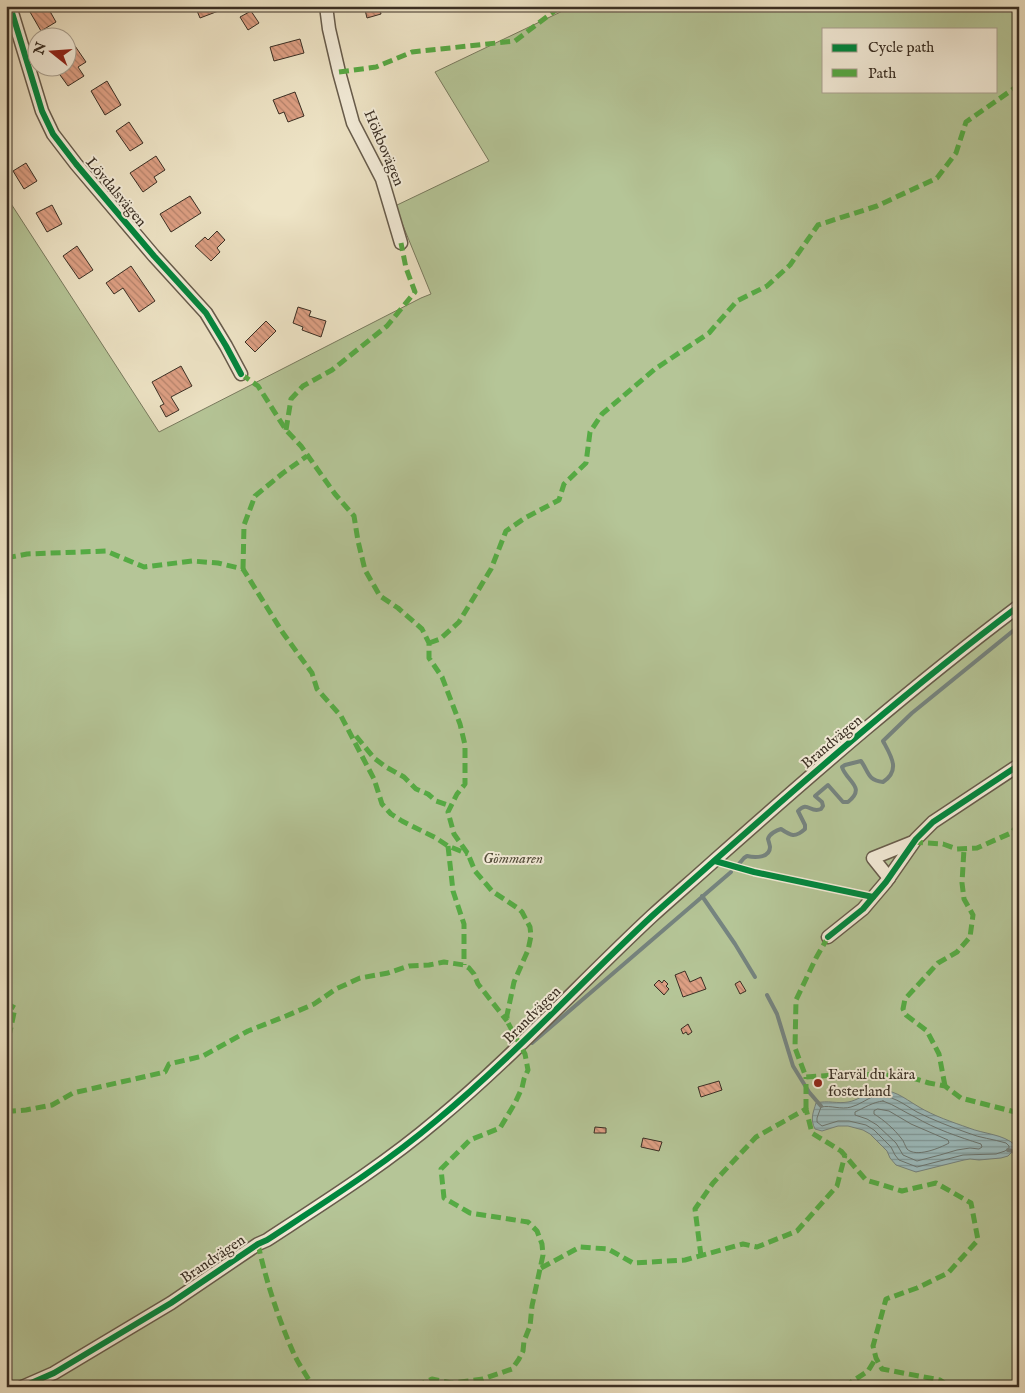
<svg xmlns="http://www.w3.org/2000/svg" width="1025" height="1393" font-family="'IM FELL English',serif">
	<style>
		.park { fill: #b5c597; stroke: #787a5e; fill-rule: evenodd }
		.water { fill: url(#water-rules); stroke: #758480 }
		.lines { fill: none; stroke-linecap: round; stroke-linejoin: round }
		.shore { stroke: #6b7671; stroke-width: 1 }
		.stream { stroke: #758480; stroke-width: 4 }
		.building { fill: url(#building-back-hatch); stroke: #3a2f24 }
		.minor-casing { stroke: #675c4c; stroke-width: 15 }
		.minor { stroke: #f4edda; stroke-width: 12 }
		.quiet { stroke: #55ab44; stroke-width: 5; stroke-dasharray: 10 5; stroke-linecap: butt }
		.cycleway-casing { stroke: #f4edda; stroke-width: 9 }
		.cycleway { stroke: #00873e; stroke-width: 6 }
		.poi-dot { fill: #8f2418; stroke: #f4edda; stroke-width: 2 }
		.labels { text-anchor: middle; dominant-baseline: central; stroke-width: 4; stroke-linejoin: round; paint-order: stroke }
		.street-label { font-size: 15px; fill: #3a2f24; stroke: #f4edda }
		.park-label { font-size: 15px; font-style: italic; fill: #534d3b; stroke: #f4edda }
		.poi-label { font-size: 15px; fill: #3a2f24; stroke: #f4edda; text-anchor: start }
	</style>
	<defs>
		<pattern id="water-rules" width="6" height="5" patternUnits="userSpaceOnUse" patternTransform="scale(1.25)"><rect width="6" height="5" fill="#9cbcbe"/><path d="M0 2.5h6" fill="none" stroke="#80999a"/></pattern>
		<pattern id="building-back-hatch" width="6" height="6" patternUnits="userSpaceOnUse" patternTransform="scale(1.25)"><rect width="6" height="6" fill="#dd9f83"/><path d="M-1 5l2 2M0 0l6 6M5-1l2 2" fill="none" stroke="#b4826b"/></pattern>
	</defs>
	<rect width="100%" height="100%" fill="#eee4c6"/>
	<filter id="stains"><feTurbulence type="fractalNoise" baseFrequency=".004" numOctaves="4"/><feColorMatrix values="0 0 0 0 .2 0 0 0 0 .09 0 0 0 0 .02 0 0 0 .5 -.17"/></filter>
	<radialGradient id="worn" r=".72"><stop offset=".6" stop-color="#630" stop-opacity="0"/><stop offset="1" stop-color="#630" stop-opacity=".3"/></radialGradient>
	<path class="park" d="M 573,6 L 1019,6 L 1019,1387 L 6,1387 L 6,196 L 159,432 L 421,298 L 431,294 L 395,206 L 489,161 L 435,72 ZM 824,29 L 996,29 L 996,91 L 824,91 Z"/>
	<path class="water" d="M 873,1090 C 895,1089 902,1097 919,1107 C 934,1116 952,1122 969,1128 C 984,1134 1003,1134 1015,1145 L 1013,1151 L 1008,1156 L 1001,1158 L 979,1160 L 970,1159 L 964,1160 L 916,1172 L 896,1165 L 890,1158 L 887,1151 L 870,1134 L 863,1130 L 848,1126 L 838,1126 L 822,1131 L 815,1129 C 810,1119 813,1113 816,1103 C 828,1100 837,1104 848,1102 C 856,1101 866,1094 873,1090 Z"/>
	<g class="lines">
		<g class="shore">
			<path d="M 874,1096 C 892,1094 903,1104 917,1112 C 933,1120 951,1127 968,1133 C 980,1138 993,1139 1006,1143 L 1009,1146 L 1009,1148 L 1005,1151 L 996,1154 L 963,1155 L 917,1167 L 899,1160 L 895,1155 L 891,1147 L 874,1130 L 866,1125 L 849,1121 L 838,1121 L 822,1126 L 817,1122 L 817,1118 L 821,1107 C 831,1105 841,1110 851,1107 C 859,1105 867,1099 874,1096 Z"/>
			<path d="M 883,1101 C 895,1105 904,1112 915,1117 C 935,1129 959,1137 981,1144 L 982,1147 L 979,1149 L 970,1148 L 957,1150 L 940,1155 L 917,1161 L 903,1155 L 896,1143 L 877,1125 L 867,1119 L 855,1115 L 855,1112 C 864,1108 873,1102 883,1101 Z"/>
			<path d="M 878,1109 L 889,1111 L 911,1124 L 948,1140 L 949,1143 C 940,1148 916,1158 907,1149 C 905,1146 904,1141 901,1138 C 894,1129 884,1120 874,1114 L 874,1111 Z"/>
		</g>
		<g class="stream">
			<path d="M 738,865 L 744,858 L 747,856 C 755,858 770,858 770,847 C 770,846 768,839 768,839 C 769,834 777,830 781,829 C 791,836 795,838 805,829 L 805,825 L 798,811 C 808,800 810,814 821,809 L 823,806 L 822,802 L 815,796 L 828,785 L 843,802 L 848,802 C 867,787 846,781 842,767 L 845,765 L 861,761 C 869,772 867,780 883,782 C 901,770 891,756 883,741 L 912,713 L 1019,626"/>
			<polyline points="702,896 735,944 755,977"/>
			<polyline points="767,995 777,1014 793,1066 809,1092 821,1106"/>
			<polyline points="532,1043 731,872"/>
			<polyline points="1008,1150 1013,1151 1019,1157"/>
			<polyline points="1019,1331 1016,1341 1019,1344"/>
		</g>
	</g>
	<g class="building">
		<polygon points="40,6 47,6 56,22 41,31 30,12"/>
		<polygon points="195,6 229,6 229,7 200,18"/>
		<polygon points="364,6 379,6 381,14 367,18"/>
		<polygon points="251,11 259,23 248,30 240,17"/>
		<polygon points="300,39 304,53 274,61 270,47"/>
		<polygon points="75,46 86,62 78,67 84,76 68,86 55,68 68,68 68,51"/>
		<polygon points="107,81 121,105 105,115 91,91"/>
		<polygon points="295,92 304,116 288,122 284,112 279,114 273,100"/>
		<polygon points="129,122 143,143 130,151 116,131"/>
		<polygon points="156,156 165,170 154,177 157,182 143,192 130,173"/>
		<polygon points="26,163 37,181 24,189 13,171"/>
		<polygon points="190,196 201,213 171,232 160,214"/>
		<polygon points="52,205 62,224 47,232 36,213"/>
		<polygon points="217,231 225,240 217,248 220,252 211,261 195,246 205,237 208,240"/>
		<polygon points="77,246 93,270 79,279 63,256"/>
		<polygon points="131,266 155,301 139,312 123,288 114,294 106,283"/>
		<polygon points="298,307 311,311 309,316 326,321 321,337 302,330 303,327 293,323"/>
		<polygon points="266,321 276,331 255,352 245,342"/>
		<polygon points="181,366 192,386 171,397 179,410 166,417 160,406 164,404 152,382"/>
		<polygon points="685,971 690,982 701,977 706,989 683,997 675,975"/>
		<polygon points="659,980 662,983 664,980 668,984 666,986 669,989 664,995 654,985"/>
		<polygon points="740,981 746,991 740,994 735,984"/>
		<polygon points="688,1024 692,1032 688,1035 686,1032 683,1034 681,1029"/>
		<polygon points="719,1081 722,1090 701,1097 698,1087"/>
		<polygon points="595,1127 606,1128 606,1133 594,1133"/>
		<polygon points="643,1138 662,1142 659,1151 641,1147"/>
	</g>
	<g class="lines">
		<defs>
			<g id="minor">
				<polyline points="10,6 42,111 53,134 76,164 154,256 206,313 226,346 241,374"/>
				<polyline points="326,6 329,29 339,72 353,123 382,179 401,243"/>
				<polyline points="889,878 873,858 913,842"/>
				<polyline points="828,937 863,909 886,882 916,839 933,822 1019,765"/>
				<path d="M 22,1387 L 54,1373 L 171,1303 L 258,1244 L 267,1240 C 325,1202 384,1165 437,1120 C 513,1057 580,983 652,916 C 673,897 694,879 715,860 C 814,772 914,685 1019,606"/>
			</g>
		</defs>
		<use href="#minor" class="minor-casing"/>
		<use href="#minor" class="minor"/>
		<g class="quiet">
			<polyline points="339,72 376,67 412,52 515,41 561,6"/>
			<polyline points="241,374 258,386 286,430 301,446 335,494 354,516 358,541 365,570 380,596 398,608 422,629 429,643 429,658 442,677 460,724 465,745 465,784 457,794 448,812 454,834 468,854 475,871 492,891 519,909 522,912 530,927 531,936 528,950 514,982 507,1015 507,1021 525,1054 528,1070 524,1079 522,1088 515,1103 500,1128 470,1140 441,1169 444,1198 470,1213 528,1222 537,1231 542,1244 543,1255 532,1306 530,1326 524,1341 523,1351 519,1359 512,1369 483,1379 452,1383 432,1379 415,1387"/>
			<polyline points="286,430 291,399 303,386 332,370 387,326 415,292 406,268 401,243"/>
			<polyline points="6,558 27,554 106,551 144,567 192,561 218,563 243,569 283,633 312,673 317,689 341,716 374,779 382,804 391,814 402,821 436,838 448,846 468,854"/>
			<polyline points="243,569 244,525 255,496 283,473 307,456"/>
			<polyline points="429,643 440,639 459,622 491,569 506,531 525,518 559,500 564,484 586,463 590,432 602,414 655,369 709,333 737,301 767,286 790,265 818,225 877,206 937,178 956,153 966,122 1019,85"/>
			<polyline points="356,736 374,758 386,767 404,777 416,789 428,794 436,801 451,806"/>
			<polyline points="913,842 943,844 957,849 977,848 1011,833 1019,824"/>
			<polyline points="448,846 453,891 464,924 464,965"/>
			<polyline points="828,937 816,958 796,1000 795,1048 806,1077 852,1074 906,1076 929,1083 945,1086 961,1098 1019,1113"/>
			<polyline points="6,1003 15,1008 10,1032 6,1040"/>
			<polyline points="945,1086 939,1054 927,1031 906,1015 903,1009 905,999 938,963 957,952 970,937 973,915 964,899 962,883 964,849"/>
			<polyline points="806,1109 806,1077"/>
			<polyline points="6,1110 13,1111 26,1110 52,1105 73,1093 165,1072 169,1064 203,1056 248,1031 286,1016 314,1004 336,989 360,978 388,973 409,966 429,965 444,962 464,965 469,968 474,974 478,984 507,1021"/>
			<path d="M 258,1244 C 266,1281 278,1318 294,1354 C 299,1365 307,1376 313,1387"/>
			<polyline points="701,1256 695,1209 713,1183 756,1137 806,1109 812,1133 841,1151 866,1180 902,1191 936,1183 971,1203 978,1240 948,1273 917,1288 886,1299 873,1346 876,1358 882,1369 940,1380 950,1387"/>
			<polyline points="541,1268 580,1247 608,1249 633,1263 685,1260 743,1244 757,1247 797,1231 837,1186 845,1155"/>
			<polyline points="758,1387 828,1387"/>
			<polyline points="844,1387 868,1371 876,1358"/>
		</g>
		<defs>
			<g id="cycleway">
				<polyline points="10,6 42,111 53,134 76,164 154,256 206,313 226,346 241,374"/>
				<polyline points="715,861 754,872 873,897"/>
				<polyline points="828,937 863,909 886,882 916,839 933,822 1019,765"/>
				<path d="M 22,1387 L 54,1373 L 171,1303 L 258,1244 L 267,1240 C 325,1202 384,1165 437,1120 C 513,1057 580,983 652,916 C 673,897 694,879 715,860 C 814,772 914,685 1019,606"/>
			</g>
		</defs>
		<use href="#cycleway" class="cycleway-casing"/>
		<use href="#cycleway" class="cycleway"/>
	</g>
	<circle class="poi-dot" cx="818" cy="1083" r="5"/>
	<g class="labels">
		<g class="street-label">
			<text transform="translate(384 148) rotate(67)">Hökbovägen</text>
			<text transform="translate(116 192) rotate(50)">Lövdalsvägen</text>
			<text transform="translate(832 742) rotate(-40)">Brandvägen</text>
			<text transform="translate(532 1015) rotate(-45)">Brandvägen</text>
			<text transform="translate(213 1259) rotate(-34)">Brandvägen</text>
		</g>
		<g class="park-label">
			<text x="513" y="858">Gömmaren</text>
		</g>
		<g class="poi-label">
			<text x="828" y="1074">Farväl du kära<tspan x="828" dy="17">fosterland</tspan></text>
		</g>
	</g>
	<rect width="1025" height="1393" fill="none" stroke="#eee4c6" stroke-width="25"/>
	<rect x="8" y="8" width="1010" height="1378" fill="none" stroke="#3a2f24" stroke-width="2.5"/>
	<rect x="12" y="12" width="1000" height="1368" fill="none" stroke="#3a2f24"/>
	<rect x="822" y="28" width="175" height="65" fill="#f4edda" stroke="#aaa191"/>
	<rect x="832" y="44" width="25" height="8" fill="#00873e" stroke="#aaa191"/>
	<text x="868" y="52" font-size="15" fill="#3a2f24">Cycle path</text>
	<rect x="832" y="69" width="25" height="8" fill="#55ab44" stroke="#aaa191"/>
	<text x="868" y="78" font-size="15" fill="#3a2f24">Path</text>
	<g transform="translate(52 52) rotate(287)"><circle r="24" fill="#f4edda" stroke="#aaa191"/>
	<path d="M0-4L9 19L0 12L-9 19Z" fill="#8f2418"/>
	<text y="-8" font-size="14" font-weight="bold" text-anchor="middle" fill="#3a2f24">N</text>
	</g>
	<rect width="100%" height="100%" filter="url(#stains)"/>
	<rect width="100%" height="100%" fill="url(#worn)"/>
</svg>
